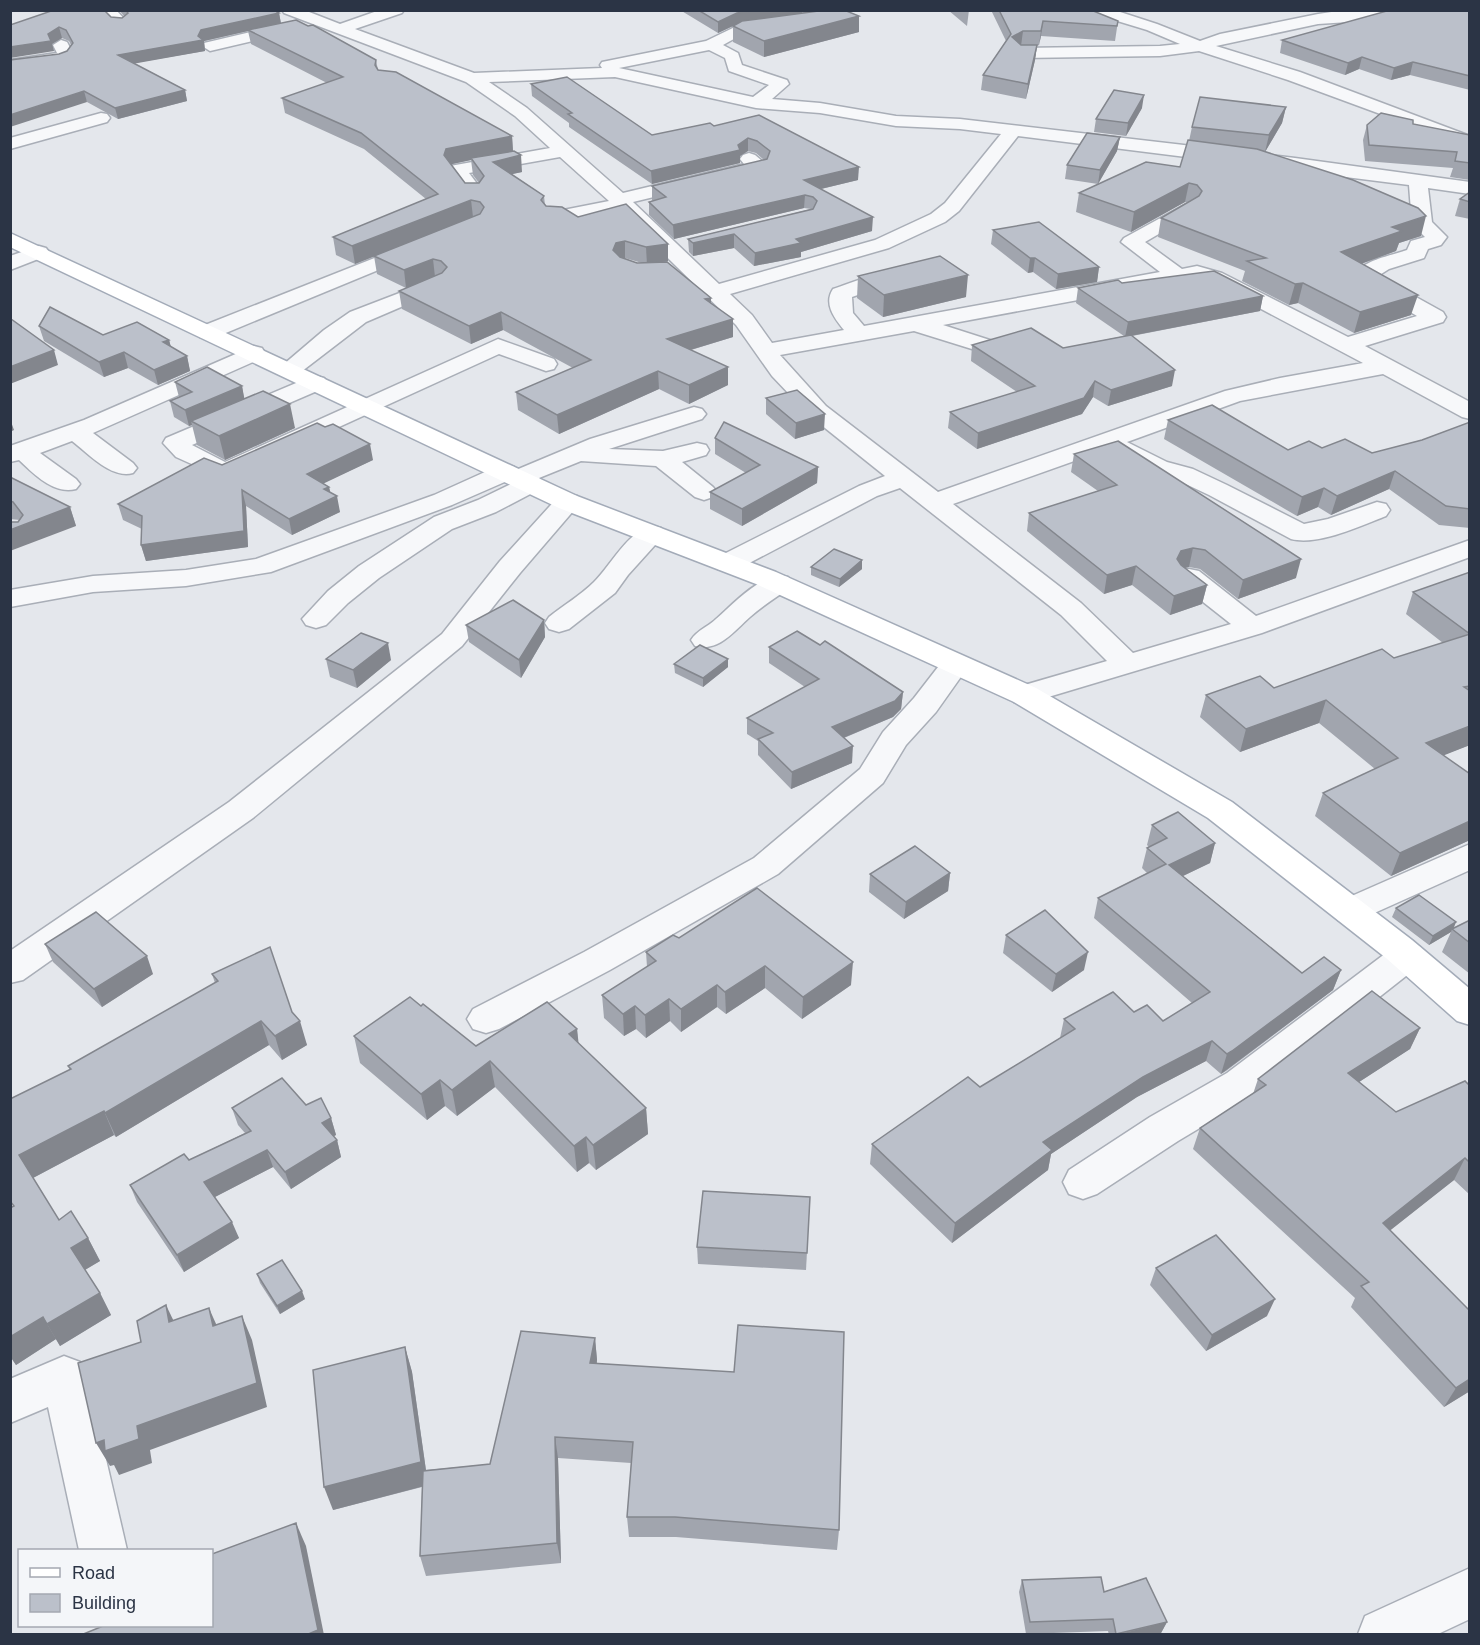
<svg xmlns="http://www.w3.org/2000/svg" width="1480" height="1645" font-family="Arial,sans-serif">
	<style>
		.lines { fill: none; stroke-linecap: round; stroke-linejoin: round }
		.minor-casing { stroke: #a9aeb7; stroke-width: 3 }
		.major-casing { stroke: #a3abb8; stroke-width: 3 }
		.minor { fill: #f7f8fa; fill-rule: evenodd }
		.major { fill: #fff; fill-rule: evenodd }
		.wall { fill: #a1a5ae; fill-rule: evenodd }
		.shaded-wall { fill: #83868d }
		.building { fill: #bbc0ca; stroke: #83868d; stroke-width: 1.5 }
	</style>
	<rect width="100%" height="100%" fill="#e4e7ec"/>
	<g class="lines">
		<defs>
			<g id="minor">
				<polygon points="100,10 116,10 128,23 125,26 115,26"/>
				<path d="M 282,10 L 304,10 L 340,24 L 380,10 L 404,10 L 402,13 L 355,29 L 474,73 L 602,68 L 600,65 L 602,62 L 706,41 L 737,26 L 807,18 L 803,14 L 806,10 L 828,10 L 825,14 L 835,20 L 832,23 L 741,35 L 723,45 L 738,53 L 742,65 L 787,80 L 789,84 L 772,99 L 820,103 L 896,116 L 960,119 L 1295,158 L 1470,182 L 1470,194 L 1428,188 L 1432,222 L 1447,237 L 1441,245 L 1428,249 L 1424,258 L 1389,269 L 1378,276 L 1443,312 L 1446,317 L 1443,322 L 1365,346 L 1470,402 L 1470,419 L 1462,417 L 1383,374 L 1240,401 L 1127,442 L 1167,462 L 1193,469 L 1227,485 L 1304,524 L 1328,519 L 1377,502 L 1386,504 L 1390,510 L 1386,516 C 1360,526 1318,546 1291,539 L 1209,495 L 1175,479 L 1149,472 L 1110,452 L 1108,449 L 953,504 L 1081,603 L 1133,653 L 1231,624 L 1179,583 L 1175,577 L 1179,571 L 1189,569 L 1199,571 L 1256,616 L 1470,540 L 1470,557 L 1262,633 L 1025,704 L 1014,702 L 1010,695 L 1014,688 L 1107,661 L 1061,615 L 900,488 L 877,496 L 738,569 L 728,571 L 718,569 L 714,563 L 718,557 L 859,486 L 885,476 L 810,416 L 772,376 L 736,325 L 619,210 L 555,223 L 548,221 L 545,217 L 548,213 L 609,201 L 560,157 L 469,173 L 484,193 L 481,197 L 467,197 L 448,170 L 450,166 L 550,148 L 515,116 L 466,82 L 284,13 ZM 709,50 L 725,58 L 729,71 L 769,85 L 753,97 L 619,68 ZM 615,77 L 756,108 L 820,113 L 896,126 L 960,129 L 1001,134 L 945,203 L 931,214 L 875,240 L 719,284 L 633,202 L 766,170 L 768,166 L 755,155 L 749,153 L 743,155 L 740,159 L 744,164 L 623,193 L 527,108 L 489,82 ZM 1018,136 L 1409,185 L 1412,224 L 1425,237 L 1411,241 L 1407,250 C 1390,256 1363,260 1353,276 L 1356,280 L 1417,316 L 1348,337 L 1222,273 L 1197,266 L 1182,269 L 1145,242 L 1193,214 L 1196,210 L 1193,206 L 1186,204 L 1124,238 L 1121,242 L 1160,272 L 864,326 L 853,313 L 852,297 L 875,289 L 908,282 L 911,278 L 908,274 C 885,268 856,281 833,289 C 823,304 835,319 844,330 L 772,343 L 752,315 L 730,294 L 889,248 L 945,222 L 959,211 ZM 1197,278 L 1216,285 L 1363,363 L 1280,378 L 1225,391 L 938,492 L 826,406 L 780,355 L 914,331 L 988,354 L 996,352 L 999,347 L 996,342 L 943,325 Z"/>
				<polygon points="1089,10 1114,10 1157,24 1200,41 1220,34 1318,14 1338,11 1384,12 1387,15 1384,18 1379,20 1318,24 1216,46 1300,72 1470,136 1470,147 1288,80 1199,51 1160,56 1021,58 1013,53 1021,48 1160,46 1180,44 1147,30 1091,13"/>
				<polygon points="294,22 302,27 299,30 210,51 202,46 204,43"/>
				<path d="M 61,40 L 67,42 L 74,55 C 61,69 29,68 10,70 L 10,60 L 57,53 L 53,45 Z"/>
				<polygon points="101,113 107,114 110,118 107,122 10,149 10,138"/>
				<polygon points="415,242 422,244 425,248 422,252 216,337 208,339 200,337 197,332 200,327"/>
				<polygon points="39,246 46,248 49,252 46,256 10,270 10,256"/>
				<polygon points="436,279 443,281 447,285 443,289 366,322 297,375 289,377 281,375 277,370 324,330 350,312"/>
				<polygon points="498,339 554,359 557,364 554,369 546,371 499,354 225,479 176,457 163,443 166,438 308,378 316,376 324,378 328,383 324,388 192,445 225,462"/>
				<path d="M 254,346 L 262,348 L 265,353 L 262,358 L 93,433 L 133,463 L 137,468 L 133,473 C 111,479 89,454 72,441 L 40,453 L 76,479 L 80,484 L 76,489 C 54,495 34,474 19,460 L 10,462 L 10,446 L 84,420 Z"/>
				<polygon points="694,407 702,409 706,414 702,419 609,449 663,451 697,443 706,445 709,450 706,455 682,462 713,487 717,492 713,497 704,500 695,497 656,466 581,461 539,478 544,484 540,489 496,512 452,529 379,578 348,603 326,625 316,628 306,625 302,619 328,591 359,566 434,517 478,500 511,484 507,481 452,505 271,572 186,586 93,592 10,607 10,590 93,576 186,570 256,559 434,495 496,467 505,464 514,467 516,470 590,439"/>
				<polygon points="568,494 577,496 581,502 520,573 462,646 253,818 23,980 10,983 10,951 229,802 442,634 500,561 559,496"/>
				<path d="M 652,526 L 661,528 L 665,534 L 628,575 L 615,593 L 569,629 L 559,632 L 549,629 L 545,623 L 549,617 C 564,605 581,595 594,582 C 612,564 627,532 652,526 Z"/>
				<path d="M 778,575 L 788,577 L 792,583 L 788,589 C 775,598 761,607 750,617 C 733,632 719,652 695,646 L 691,640 C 697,630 708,627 716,619 C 734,603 754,581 778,575 Z"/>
				<polygon points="955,655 965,658 970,664 936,712 906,745 883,783 778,874 610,970 499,1029 486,1033 473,1029 467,1019 473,1009 584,952 754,858 860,769 883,732 914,698 945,658"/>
				<polygon points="1470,844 1470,870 1350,924 1338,920 1333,911 1338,902"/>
				<polygon points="1407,943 1420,947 1425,956 1420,965 1255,1095 1178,1141 1097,1194 1083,1199 1069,1194 1063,1182 1069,1170 1150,1117 1227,1073 1394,947"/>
				<polygon points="64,1356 80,1362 87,1377 127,1550 79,1550 48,1407 10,1423 10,1379"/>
				<polygon points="1470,1568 1470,1619 1438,1634 1358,1634 1365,1616"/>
			</g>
			<polygon id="major" points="10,233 577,496 776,572 1036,688 1232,802 1412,940 1470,989 1470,1025 1457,1021 1386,958 1208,818 1014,702 756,584 559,508 10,247"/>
		</defs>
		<use href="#minor" class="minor-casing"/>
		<use href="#major" class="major-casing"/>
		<use href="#minor" class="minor"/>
		<use href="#major" class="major"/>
	</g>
	<g class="wall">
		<path d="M 119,10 L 274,10 L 279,13 L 281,23 L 308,26 L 376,60 L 378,70 L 512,136 L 513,151 L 522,172 L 512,174 L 544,196 L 545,205 L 546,206 L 578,217 L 668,244 L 668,261 L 667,262 L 711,298 L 711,304 L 733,319 L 733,337 L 691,350 L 728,385 L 689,404 L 659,389 L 559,434 L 518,410 L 516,392 L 573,368 L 503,330 L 471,344 L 402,309 L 399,291 L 406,288 L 377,274 L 374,256 L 458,223 L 355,264 L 336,255 L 333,237 L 426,199 L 364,149 L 285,113 L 282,98 L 327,83 L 251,44 L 248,31 L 204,41 L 205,51 L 134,63 L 185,90 L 187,101 L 118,119 L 87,102 L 59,54 L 67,51 L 71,45 L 69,41 L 62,38 L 52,44 L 54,51 L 10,25 L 111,17 L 122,18 L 124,16 ZM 471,160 L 473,175 L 479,183 L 465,183 L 451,164 ZM 624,258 L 625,258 L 642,263 L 637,263 Z"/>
		<polygon points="680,10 802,10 802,14 859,16 859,32 764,57 733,42 733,26 738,24 718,33"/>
		<polygon points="948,10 969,10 967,26"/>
		<polygon points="991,10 1091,10 1118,21 1115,41 1041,36 1039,45 1037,46 1035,60 1026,99 981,90 983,75 1006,41"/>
		<polygon points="1386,10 1470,10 1470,90 1410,75 1391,80 1359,69 1345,75 1280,53 1282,40 1386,12"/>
		<polygon points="531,84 652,135 714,126 759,115 858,180 821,189 872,231 801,252 801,257 754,266 734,248 693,256 689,252 688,239 811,209 804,208 674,239 649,215 649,202 653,200 652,200 652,186 764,160 756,153 748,151 740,156 740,163 652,184 569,127 569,123 532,96"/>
		<polygon points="1286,107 1282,123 1265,152 1421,236 1399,243 1396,251 1361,264 1411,315 1354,333 1298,303 1289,305 1242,281 1245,271 1158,237 1161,218 1187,202 1185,202 1131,232 1076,212 1079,193 1180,167 1189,141 1192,127"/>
		<polygon points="1142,108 1126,136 1094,132 1096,119"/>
		<polygon points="1413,124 1470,135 1470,180 1450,177 1453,168 1365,161 1363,140 1367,125"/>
		<polygon points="1120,137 1117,151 1098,184 1065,179 1067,165"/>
		<polygon points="1470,192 1470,219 1455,216 1460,199"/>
		<polygon points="993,230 1099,267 1097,282 1056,289 1033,272 1028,273 991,244"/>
		<polygon points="858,276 966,297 883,317 857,298"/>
		<polygon points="1122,283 1263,296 1260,311 1132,336 1172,386 1108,406 1093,397 1082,414 977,449 948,428 950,412 1017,392 971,361 972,345 1063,348 1124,336 1076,303 1078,288"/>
		<polygon points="39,326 103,335 169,340 171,347 187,356 190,371 158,385 128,368 104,377 44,341"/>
		<polygon points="175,382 242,386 244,399 295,428 225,460 197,445 192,425 189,426 174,417 170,401 179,397"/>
		<polygon points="766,398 824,430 795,439 766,414"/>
		<polygon points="1168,420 1288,450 1372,453 1422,440 1470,422 1470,528 1439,525 1389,489 1331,515 1318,507 1297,516 1164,439"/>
		<polygon points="715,438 818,467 817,483 742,526 710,509 710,492 746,473 715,454"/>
		<polygon points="1074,454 1296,578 1238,599 1200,569 1189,567 1185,568 1207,585 1202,604 1170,615 1132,585 1104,594 1027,531 1029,513 1098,491 1071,472"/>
		<polygon points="373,460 323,483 329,487 330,493 340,512 292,535 246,506 248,547 146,561 141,545 142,529 123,520 118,504 222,465"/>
		<polygon points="10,477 70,507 76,526 18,522 20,520 10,519"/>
		<polygon points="811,567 862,569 839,587 811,575"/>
		<polygon points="1470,572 1470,745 1443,755 1470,774 1470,840 1391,876 1315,816 1323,793 1375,769 1319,723 1240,752 1200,717 1206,695 1274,688 1394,658 1443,643 1406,614 1413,592"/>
		<polygon points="544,620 545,637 521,678 469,642 466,625"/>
		<polygon points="820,645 903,692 901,709 893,717 844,738 852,763 791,789 758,755 758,741 747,734 747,718 805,687 769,663 769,647"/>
		<polygon points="326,659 391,660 357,688 330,677"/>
		<polygon points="674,664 728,667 703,687 675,673"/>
		<polygon points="1152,825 1215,843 1210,863 1183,876 1302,973 1341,970 1333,990 1226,1071 1221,1074 1206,1061 1137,1097 1051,1154 1048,1170 952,1243 870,1164 872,1144 980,1087 1060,1038 1064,1019 1134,1012 1163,1021 1192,1003 1094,918 1098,898 1147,873 1142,868 1147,848 1149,847 1147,845"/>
		<polygon points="950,873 948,891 904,919 869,892 870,874"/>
		<polygon points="1396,908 1453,928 1470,920 1470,974 1442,952 1451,932 1429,945 1392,917"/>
		<polygon points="1006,935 1084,970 1052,992 1003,953"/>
		<polygon points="679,938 851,985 802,1019 765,988 726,1014 717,1007 681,1032 670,1021 646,1038 636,1029 624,1036 604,1018 602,995 647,967 646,952"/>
		<polygon points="45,944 153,974 102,1007 53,962"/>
		<polygon points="212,974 292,1012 307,1045 282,1060 269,1045 116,1137 114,1135 33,1178 59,1220 88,1238 100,1261 85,1270 100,1293 111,1315 60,1346 56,1339 16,1365 10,1356 10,1208 14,1206 70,1070 68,1066 215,983"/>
		<polygon points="421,1006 476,1046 577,1029 578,1043 646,1108 648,1134 596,1170 589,1163 577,1172 495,1087 457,1116 445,1106 427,1120 360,1063 354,1036"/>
		<polygon points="1420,1028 1410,1049 1359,1082 1396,1112 1470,1086 1470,1195 1454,1180 1390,1230 1470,1311 1470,1391 1444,1407 1351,1307 1355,1298 1193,1149 1200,1128 1253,1094 1258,1079"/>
		<polygon points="306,1105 331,1118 336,1135 333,1136 337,1140 341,1157 291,1189 273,1167 215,1197 239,1238 184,1272 137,1202 130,1185 189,1160 245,1133 238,1125 232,1108"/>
		<polygon points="810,1197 806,1270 698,1264 697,1247"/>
		<polygon points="1156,1268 1267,1316 1206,1351 1150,1285"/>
		<polygon points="257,1274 305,1299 280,1314 260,1283"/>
		<polygon points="595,1338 597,1360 597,1363 839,1530 837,1550 676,1537 629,1537 627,1517 631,1463 558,1458 561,1563 426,1576 420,1556 422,1487 333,1510 405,1347 412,1372 426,1470 490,1464"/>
		<polygon points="1022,1580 1104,1592 1167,1622 1161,1633 1157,1635 1109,1635 1108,1631 1026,1634 1019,1592"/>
	</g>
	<g class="shaded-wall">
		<polygon points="760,10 802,10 802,16 737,24 718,33 718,22 737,13"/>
		<polygon points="279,13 281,24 248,30 248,31 204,41 205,51 121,66 118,55 198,36 201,30"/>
		<polygon points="859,16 859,32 764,57 764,41"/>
		<polygon points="1043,21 1041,36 1039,45 1041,31"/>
		<polygon points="59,27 62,38 52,44 54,51 10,58 10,47 48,34"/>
		<polygon points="1023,31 1021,46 1012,37"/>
		<polygon points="1037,45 1035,60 1026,99 1028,84"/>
		<polygon points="1362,57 1359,69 1345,75 1348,63"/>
		<polygon points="1413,62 1410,75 1391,80 1394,68"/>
		<polygon points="185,90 187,101 118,119 115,108"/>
		<polygon points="84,91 87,102 10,127 10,115"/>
		<polygon points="1144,95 1142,108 1126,136 1128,123"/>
		<polygon points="1286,107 1282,123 1265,152 1269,135"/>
		<polygon points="512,136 513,152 471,158 471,160 448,165 444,155 446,149"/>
		<polygon points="1120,137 1117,151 1098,184 1100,170"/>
		<polygon points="748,138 748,151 740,156 740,163 652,184 651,171 738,145"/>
		<polygon points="521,155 522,172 495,178 493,162"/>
		<polygon points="859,167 858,180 804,193 804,180"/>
		<polygon points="1189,183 1185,202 1131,232 1134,212"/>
		<polygon points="805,195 804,208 674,239 673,225"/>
		<polygon points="471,200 473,217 355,264 352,246"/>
		<polygon points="1426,216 1421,236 1399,243 1396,251 1336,273 1341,252 1392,227"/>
		<polygon points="873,217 872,231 801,252 801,257 754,266 755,253 796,239"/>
		<polygon points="734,234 734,248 693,256 693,243"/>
		<polygon points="625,241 625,258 617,261 613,250 616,243"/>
		<polygon points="668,244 668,261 647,265 646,247"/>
		<polygon points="1030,258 1035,258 1033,272 1028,273"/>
		<polygon points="433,259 435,277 406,288 404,270"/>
		<polygon points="1099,267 1097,282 1056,289 1058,274"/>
		<polygon points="968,275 966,297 883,317 884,295"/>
		<polygon points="1303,283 1298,303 1289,305 1295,284"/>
		<polygon points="1418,295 1411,315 1354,333 1360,312"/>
		<polygon points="1263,296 1260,311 1125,337 1128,322"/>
		<polygon points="711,298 711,316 705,299"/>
		<polygon points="501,312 503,330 471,344 469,326"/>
		<polygon points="733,319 733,337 667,357 667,339"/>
		<polygon points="169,340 173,355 163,342"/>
		<polygon points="54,350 58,365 10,384 10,367"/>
		<polygon points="124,352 128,368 104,377 99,362"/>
		<polygon points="187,356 190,371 158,385 154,370"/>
		<polygon points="728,367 728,385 689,404 689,385"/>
		<polygon points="1175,370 1172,386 1108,406 1111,390"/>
		<polygon points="658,371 659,389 559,434 557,415"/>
		<polygon points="1095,381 1093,397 1082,414 977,449 978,433"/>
		<polygon points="242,386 245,402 191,421 192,425 189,426 185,410"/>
		<polygon points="290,404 295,428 225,460 219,436"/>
		<polygon points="825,414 824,430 795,439 796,423"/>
		<polygon points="10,419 14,430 10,432"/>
		<polygon points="370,444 373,460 310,490 307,474"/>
		<polygon points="818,467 817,483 742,526 742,509"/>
		<polygon points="1395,471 1389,489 1331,515 1337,496"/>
		<polygon points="329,487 332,499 337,496 340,512 292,535 289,519 324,489"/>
		<polygon points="1324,488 1318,507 1297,516 1302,497"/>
		<polygon points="242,490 246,506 248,547 146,561 141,545"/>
		<polygon points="70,507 76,526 10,551 10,530"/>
		<polygon points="1193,548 1189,567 1177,570 1177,559 1181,551"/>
		<polygon points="1301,559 1296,578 1238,599 1243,580"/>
		<polygon points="862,560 862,569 839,587 840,579"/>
		<polygon points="1136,566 1132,585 1104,594 1107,575"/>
		<polygon points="1207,585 1202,604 1170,615 1174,596"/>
		<polygon points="544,620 545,637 521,678 519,660"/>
		<polygon points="388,643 391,660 357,688 353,670"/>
		<polygon points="728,659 728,667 703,687 703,678"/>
		<polygon points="903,692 901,709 893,717 831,743 832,727"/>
		<polygon points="1326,700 1319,723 1240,752 1246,729"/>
		<polygon points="1470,726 1470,745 1417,766 1426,743"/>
		<polygon points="853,746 852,763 791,789 792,772"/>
		<polygon points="1470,821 1470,840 1391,876 1400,853"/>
		<polygon points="1215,843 1210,863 1164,885 1169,865"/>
		<polygon points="950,873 948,891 904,919 906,902"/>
		<polygon points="1456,922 1453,930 1452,929 1451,932 1429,945 1433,936"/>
		<polygon points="1088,952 1084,970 1052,992 1056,974"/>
		<polygon points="147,956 153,974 102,1007 94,989"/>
		<polygon points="853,962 851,985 802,1019 803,997"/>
		<polygon points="765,966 765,988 726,1014 725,992"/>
		<polygon points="1341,970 1333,990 1221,1074 1227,1054"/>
		<polygon points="717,985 717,1007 681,1032 681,1009"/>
		<polygon points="669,999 670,1021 646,1038 645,1015"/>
		<polygon points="635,1006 636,1029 624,1036 623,1014"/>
		<polygon points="261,1021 269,1045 116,1137 105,1113"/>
		<polygon points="300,1021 307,1045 282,1060 275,1036"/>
		<polygon points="1420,1028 1410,1049 1339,1095 1348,1073"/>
		<polygon points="577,1029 580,1056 569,1034"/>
		<polygon points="1212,1041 1206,1061 1137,1097 1051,1154 1048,1170 952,1243 955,1223 1043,1142 1143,1077"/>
		<polygon points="490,1061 495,1087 457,1116 452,1090"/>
		<polygon points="440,1080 445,1106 427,1120 421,1094"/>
		<polygon points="646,1108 648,1134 596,1170 593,1145"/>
		<polygon points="104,1111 114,1135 31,1179 19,1155"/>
		<polygon points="331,1118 336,1135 327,1140 322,1123"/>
		<polygon points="586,1137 589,1163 577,1172 574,1146"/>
		<polygon points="337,1140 341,1157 291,1189 285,1172"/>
		<polygon points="267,1150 273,1167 211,1199 204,1182"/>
		<polygon points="1465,1158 1454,1180 1373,1244 1383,1223"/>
		<polygon points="232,1222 239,1238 184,1272 177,1255"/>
		<polygon points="88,1238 100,1261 83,1271 71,1248"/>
		<polygon points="302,1291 305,1299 280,1314 277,1306"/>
		<polygon points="100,1293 111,1315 60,1346 47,1324"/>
		<polygon points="1275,1299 1267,1316 1206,1351 1212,1335"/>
		<polygon points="166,1305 178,1330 169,1322"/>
		<polygon points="209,1308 220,1333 213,1326"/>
		<polygon points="242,1316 252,1340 267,1407 150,1450 152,1463 119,1475 114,1465 110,1466 96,1443 137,1426"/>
		<polygon points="43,1317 56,1339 16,1365 10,1356 10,1337"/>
		<polygon points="595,1338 597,1360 593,1384 590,1363"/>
		<polygon points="405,1347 412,1372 428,1485 333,1510 324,1487"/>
		<polygon points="1470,1379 1470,1391 1444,1407 1456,1388"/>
		<polygon points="555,1437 558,1458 561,1563 557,1543"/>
		<polygon points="296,1523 306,1546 324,1635 306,1635"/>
		<polygon points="1167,1622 1161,1633 1157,1635 1116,1635"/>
	</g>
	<g class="building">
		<polygon points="54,10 104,10 111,17 122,18 128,13 126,10 274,10 279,13 201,30 198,36 203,40 118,55 185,90 115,108 84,91 10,115 10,60 59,54 67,51 73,43 66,30 59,27 48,34 51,41 10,47 10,25"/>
		<polygon points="698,10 760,10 737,13 718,22"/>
		<polygon points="826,10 844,10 859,16 764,41 733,26 742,21"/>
		<polygon points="999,10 1091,10 1118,21 1117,26 1043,21 1041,31 1023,31 1012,37 1021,45 1037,45 1028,84 983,75 1011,34"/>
		<polygon points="1387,10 1470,10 1470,76 1413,62 1394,68 1362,57 1348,63 1282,40 1387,11"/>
		<polygon points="296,20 308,26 313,25 376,60 375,65 378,70 396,72 512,136 446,149 444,155 465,183 479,183 484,176 471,158 514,151 521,155 493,162 544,196 541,200 546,206 562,207 578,217 626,204 668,244 646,247 625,241 616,243 613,250 620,257 637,263 667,262 711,298 705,299 733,319 667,339 728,367 689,385 658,371 557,415 516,392 591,360 501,312 469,326 399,291 442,273 447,267 441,261 433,259 404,270 374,256 480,214 484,207 480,202 471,200 352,246 333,237 438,194 361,133 282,98 343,77 248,30"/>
		<polygon points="567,77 652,135 710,123 714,126 759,115 859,167 804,180 873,217 796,239 801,243 755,253 734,234 693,243 688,239 813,209 817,201 813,197 805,195 673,225 649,202 666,197 652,186 767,159 770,151 757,141 748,138 738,145 740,150 651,171 568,114 572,113 531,84"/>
		<polygon points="1114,90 1144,95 1128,123 1096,119"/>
		<polygon points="1200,97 1286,107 1269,135 1192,127"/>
		<polygon points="1381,113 1413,120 1413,124 1470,135 1470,163 1455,161 1457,152 1369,145 1367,125"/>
		<polygon points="1087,133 1120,137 1100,170 1067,165"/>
		<polygon points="1188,140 1257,149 1353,180 1418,208 1426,216 1392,227 1402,231 1341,252 1418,295 1360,312 1303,283 1295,284 1247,261 1266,258 1161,218 1199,196 1202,191 1197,185 1189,183 1134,212 1079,193 1146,162 1180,167"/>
		<polygon points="1470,192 1470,202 1460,199"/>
		<polygon points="1039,222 1099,267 1058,274 1035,258 1030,258 993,230"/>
		<polygon points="940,256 968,275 884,295 858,276"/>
		<polygon points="1214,271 1263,296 1128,322 1078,288 1118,280 1122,283"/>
		<polygon points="50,307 103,335 137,322 169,340 163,342 187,356 154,370 124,352 99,362 39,326"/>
		<polygon points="10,319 11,319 54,350 10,367"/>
		<polygon points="1031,328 1063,348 1131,335 1175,370 1111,390 1095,381 1084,398 978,433 950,412 1035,386 972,345"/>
		<polygon points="207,367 242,386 185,410 170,401 192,392 175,382"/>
		<polygon points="797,390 825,414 796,423 766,398"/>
		<polygon points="263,391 290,404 219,436 191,421"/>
		<polygon points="1212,405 1288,450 1309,441 1322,448 1345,439 1372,453 1422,440 1470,422 1470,509 1446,506 1395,471 1337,496 1324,488 1302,497 1168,420"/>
		<polygon points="724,422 818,467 742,509 710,492 760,465 715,438"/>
		<polygon points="317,423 325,427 333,424 370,444 307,474 329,487 324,489 337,496 289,519 242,490 244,531 141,545 142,516 118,504 204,458 222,465"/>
		<polygon points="1118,441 1301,559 1243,580 1205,550 1193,548 1181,551 1177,559 1181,565 1207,585 1174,596 1136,566 1107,575 1029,513 1117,485 1074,454"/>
		<polygon points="10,477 70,507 10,530 10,522 18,522 23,515 13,502 10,501"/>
		<polygon points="834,549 862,560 840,579 811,567"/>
		<polygon points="1470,572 1470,634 1413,592"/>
		<polygon points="513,600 544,620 519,660 466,625"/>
		<polygon points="797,631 820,645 825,641 903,692 895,701 832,727 853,746 792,772 758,739 773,733 747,718 819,679 769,647"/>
		<polygon points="361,633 388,643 353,670 326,659"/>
		<polygon points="1470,634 1470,686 1464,687 1470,691 1470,726 1426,743 1470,774 1470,821 1400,853 1323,793 1398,758 1326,700 1246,729 1206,695 1260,676 1274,688 1382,649 1394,658"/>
		<polygon points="700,645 728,659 703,678 674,664"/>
		<polygon points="1178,812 1215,843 1169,865 1302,973 1324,957 1341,970 1232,1051 1227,1054 1212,1041 1143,1077 1043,1142 1052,1150 955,1223 872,1144 968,1077 980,1087 1075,1029 1064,1019 1113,992 1134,1012 1147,1005 1163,1021 1210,992 1098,898 1166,864 1147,848 1167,838 1152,825"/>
		<polygon points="915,846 950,873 906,902 870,874"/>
		<polygon points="757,888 853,962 803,997 765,966 725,992 717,985 681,1009 669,999 645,1015 635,1006 623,1014 602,995 656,961 646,952 673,935 679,938"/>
		<polygon points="1419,895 1456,922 1433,936 1396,908"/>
		<polygon points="1045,910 1088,952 1056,974 1006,935"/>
		<polygon points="96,912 147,956 94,989 45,944"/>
		<polygon points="1470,920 1470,943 1452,929"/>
		<polygon points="270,947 292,1012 300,1021 275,1036 261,1021 105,1113 104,1111 19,1155 59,1220 71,1211 88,1238 71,1248 100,1293 47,1324 43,1317 10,1337 10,1208 14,1206 10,1201 10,1099 71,1069 68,1066 218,981 212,974"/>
		<polygon points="1372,991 1420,1028 1348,1073 1396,1112 1465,1081 1470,1086 1470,1163 1465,1158 1383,1223 1470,1311 1470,1379 1456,1388 1361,1286 1369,1282 1200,1128 1266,1085 1258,1079"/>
		<polygon points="410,997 421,1006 423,1004 476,1046 547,1002 577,1029 569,1034 646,1108 593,1145 586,1137 574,1146 490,1061 452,1090 440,1080 421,1094 354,1036"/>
		<polygon points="282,1078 306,1105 321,1098 331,1118 322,1123 337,1140 285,1172 267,1150 204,1182 232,1222 177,1255 130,1185 184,1154 189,1160 251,1131 232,1108"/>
		<polygon points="703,1191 810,1197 807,1253 697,1247"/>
		<polygon points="1216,1235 1275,1299 1212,1335 1156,1268"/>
		<polygon points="282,1260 302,1291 277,1306 257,1274"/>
		<polygon points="166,1305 169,1322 209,1308 213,1326 242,1316 257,1383 137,1426 139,1439 105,1451 104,1440 96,1443 78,1363 141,1342 137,1321"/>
		<polygon points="738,1325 844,1332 839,1530 675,1517 627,1517 633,1442 555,1437 557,1543 420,1556 423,1471 490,1464 521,1331 595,1338 590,1363 734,1372"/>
		<polygon points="405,1347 421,1462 324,1487 313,1370"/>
		<polygon points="296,1523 318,1630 306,1635 81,1635 103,1626 212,1626 212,1554"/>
		<polygon points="1101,1577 1104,1592 1146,1578 1167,1622 1116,1634 1113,1619 1030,1622 1022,1580"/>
	</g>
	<rect width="1480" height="1645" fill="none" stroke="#2b3445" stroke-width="24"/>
	<rect x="18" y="1549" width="195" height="78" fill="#f4f6f9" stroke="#a4a8b1" stroke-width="1.5"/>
	<rect x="30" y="1568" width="30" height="9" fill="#ffffff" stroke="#a4a8b1" stroke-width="1.5"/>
	<text x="72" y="1579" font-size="18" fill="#2b3445">Road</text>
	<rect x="30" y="1594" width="30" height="18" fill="#bbc0ca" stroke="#a4a8b1" stroke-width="1.5"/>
	<text x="72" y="1609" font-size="18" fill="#2b3445">Building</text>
</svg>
